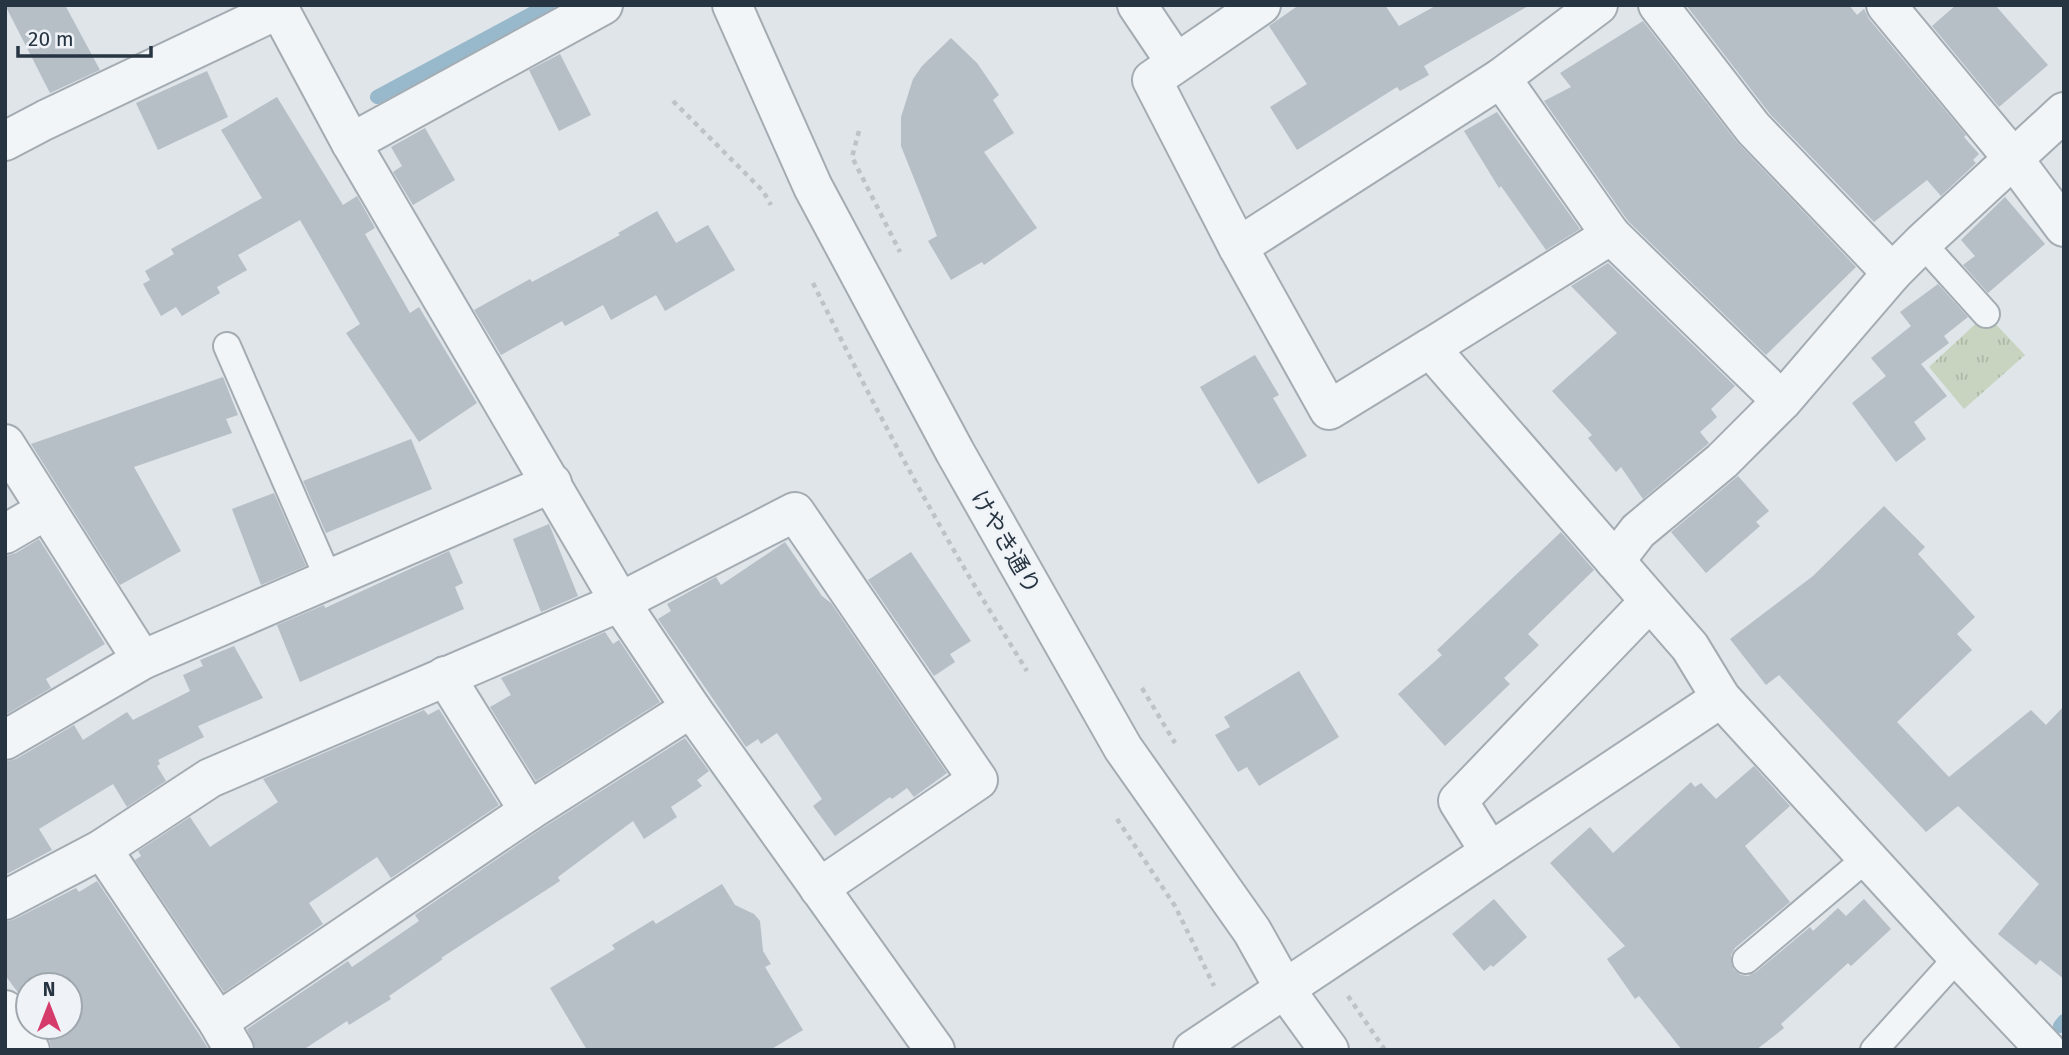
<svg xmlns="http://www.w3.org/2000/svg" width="2069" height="1055" font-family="'Fira Sans','Noto Sans JP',sans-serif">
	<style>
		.park { fill: url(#park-tufts) }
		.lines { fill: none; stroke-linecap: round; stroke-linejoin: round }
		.stream { stroke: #98b9cb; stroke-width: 14 }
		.building { fill: #b6bec6 }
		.service-casing { stroke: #a4acb3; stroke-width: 30 }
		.minor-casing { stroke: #a4acb3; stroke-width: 42 }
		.tertiary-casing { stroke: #a4acb3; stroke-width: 42 }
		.path { stroke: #bdc3c8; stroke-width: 4.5; stroke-dasharray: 5 5; stroke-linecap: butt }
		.service { stroke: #f2f5f7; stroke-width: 26 }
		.minor { stroke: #f2f5f7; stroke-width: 38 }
		.tertiary { stroke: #f2f5f7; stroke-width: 38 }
		.labels { text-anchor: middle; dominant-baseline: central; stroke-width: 5; stroke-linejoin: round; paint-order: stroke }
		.street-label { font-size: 23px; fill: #273441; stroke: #eff3f7 }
	</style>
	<defs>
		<pattern id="park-tufts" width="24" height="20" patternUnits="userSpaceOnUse" patternTransform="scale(1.75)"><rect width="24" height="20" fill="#c8d4c0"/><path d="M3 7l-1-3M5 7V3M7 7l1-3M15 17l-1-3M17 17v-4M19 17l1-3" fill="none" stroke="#acb7a6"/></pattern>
	</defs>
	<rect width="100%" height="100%" fill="#dfe5e9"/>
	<polygon class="park" points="1986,314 2025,355 1964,409 1929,367"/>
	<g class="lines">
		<g class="stream">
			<polyline points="377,97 548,5"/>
			<polyline points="2060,1026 2064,1021"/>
		</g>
	</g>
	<g class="building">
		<polygon points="5,5 65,5 100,70 50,93"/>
		<polygon points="1299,5 1385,5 1399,26 1437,5 1530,5 1424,66 1429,75 1400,91 1397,87 1297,150 1270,107 1307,84 1269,26"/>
		<polygon points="1686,5 1849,5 1857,15 1864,9 1869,19 1966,135 1964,137 1979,154 1973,160 1976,163 1941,196 1927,180 1874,222 1770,114"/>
		<polygon points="1956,5 1995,5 2048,65 1999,107 1932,26"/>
		<polygon points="1643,21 1736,141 1856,267 1766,355 1628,221 1544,101 1571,87 1560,73"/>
		<polygon points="951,38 977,63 999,95 993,100 1014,133 984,152 1037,228 984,265 982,262 951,280 928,241 937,236 901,146 901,117 913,79 922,66"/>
		<polygon points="560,54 591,115 559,131 529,70"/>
		<polygon points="207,71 228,117 158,150 136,103"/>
		<polygon points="277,97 343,205 357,196 375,228 365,234 410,313 419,307 477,403 419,442 346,333 360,324 300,220 238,255 247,270 217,287 220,293 182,316 176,307 161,316 143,284 150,280 145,271 174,254 171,249 262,198 221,130"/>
		<polygon points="1497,112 1580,229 1546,250 1501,186 1499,188 1464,131"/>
		<polygon points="425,128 455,180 413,205 393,172 402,166 391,147"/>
		<polygon points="2005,197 2045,244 1988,293 1963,265 1975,256 1961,240"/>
		<polygon points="657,211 676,243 708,225 735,270 665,311 656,295 611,320 603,305 565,326 562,321 501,355 474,310 530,279 532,282 620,235 618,233"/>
		<polygon points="1608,263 1735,386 1711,409 1717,417 1700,432 1709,443 1643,499 1621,467 1616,472 1588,438 1592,435 1552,391 1617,333 1571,286"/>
		<polygon points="1938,284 1968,317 1944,336 1949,343 1921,364 1947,396 1914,422 1926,439 1896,462 1852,403 1886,376 1871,358 1911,326 1900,312"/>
		<polygon points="1255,355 1279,395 1273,398 1307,456 1258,484 1200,387"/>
		<polygon points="223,377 238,415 226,419 232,433 134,467 181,551 120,585 31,444"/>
		<polygon points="411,439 432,489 326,533 303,481"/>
		<polygon points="1738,476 1769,511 1756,522 1760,526 1706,573 1671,532"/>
		<polygon points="274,493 306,566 261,585 232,509"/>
		<polygon points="1884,506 1925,547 1918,554 1975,617 1957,634 1972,650 1897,722 1949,777 2031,710 2046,725 2064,706 2064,979 2040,960 2036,965 1998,934 2039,884 1958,806 1926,832 1779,675 1766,685 1730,639 1813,576"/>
		<polygon points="549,524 578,596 541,612 513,539"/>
		<polygon points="1561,532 1594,570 1528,634 1539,645 1504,678 1510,684 1445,746 1398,694 1442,655 1437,650"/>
		<polygon points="39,539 105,644 46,679 51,688 5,715 5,556 16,553"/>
		<polygon points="785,542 822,596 831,603 947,773 914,797 907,788 892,799 890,797 835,836 813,806 822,799 777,733 761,744 758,739 746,747 658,619 671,611 667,604 716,577 721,585"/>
		<polygon points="449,551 463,583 455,587 464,609 300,682 277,625 324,605 325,608"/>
		<polygon points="911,552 971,641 950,654 955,662 934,676 868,580"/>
		<polygon points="605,632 613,644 619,640 660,702 536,781 490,707 511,695 501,678"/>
		<polygon points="234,646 263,698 198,726 204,737 158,760 160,764 157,766 166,781 127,807 113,784 39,829 52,850 5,875 5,762 16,759 74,725 83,740 127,712 133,720 190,691 183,675 203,666 200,660"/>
		<polygon points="1299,671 1339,737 1259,786 1247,767 1238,772 1215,735 1230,727 1224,717"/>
		<polygon points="439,709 499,805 391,878 377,857 309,903 323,924 224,992 135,860 141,856 138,851 190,817 210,847 278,802 263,779 424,710 428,715"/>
		<polygon points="685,738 709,771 697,780 702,786 671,807 677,817 644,839 633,821 558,877 560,881 441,958 443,959 389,996 391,999 349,1025 347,1021 303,1050 256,1050 247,1029 348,961 352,967 419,921 415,915 541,829"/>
		<polygon points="1754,766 1790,806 1745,846 1790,902 1735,948 1731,955 1731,963 1734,970 1741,975 1748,976 1756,972 1810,927 1813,931 1838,908 1846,916 1864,899 1891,929 1851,966 1848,963 1781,1024 1784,1028 1756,1050 1682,1050 1639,996 1635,999 1607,959 1625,946 1550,863 1590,827 1613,853 1691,782 1695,787 1701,783 1716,799"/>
		<polygon points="97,881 199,1034 209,1050 52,1050 49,1039 41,1027 70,1027 70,985 28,985 28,1006 5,975 5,922 15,919 76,888 79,892"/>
		<polygon points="722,884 735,905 754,914 760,921 763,951 771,964 765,967 803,1030 770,1050 587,1050 550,988 615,949 612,945 653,920 656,924"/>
		<polygon points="1494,899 1527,937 1493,967 1491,965 1484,971 1452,934"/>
	</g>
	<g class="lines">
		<defs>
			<g id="service">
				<polyline points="1922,243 1986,314"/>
				<polyline points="227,346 329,580"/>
				<polyline points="1746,960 1868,857"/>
				<polyline points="1874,1050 1958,957"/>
			</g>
			<g id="minor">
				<polyline points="277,5 351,143 620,602 691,708 935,1050"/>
				<polyline points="1137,5 1176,63"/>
				<polyline points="1261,5 1152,80 1238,247 1329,410 1430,348 1690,647 1721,698 1958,957 2046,1050"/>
				<polyline points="1658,5 1753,128 1892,273"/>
				<polyline points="1886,5 2012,157 2064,227"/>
				<polyline points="1501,78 1611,235"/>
				<polyline points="5,141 45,120 279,9"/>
				<polyline points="351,143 603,5"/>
				<polyline points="1238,247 1501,78 1598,5"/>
				<polyline points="1430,348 1611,235 1782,401"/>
				<polyline points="5,444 142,660"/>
				<polyline points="5,534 46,510"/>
				<polyline points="1615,561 1638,531 1722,461 1782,401 1892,273 1922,243 2064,112"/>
				<polyline points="445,676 529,811"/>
				<polyline points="5,740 142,660 552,483"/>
				<polyline points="102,849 218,1022 234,1050"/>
				<polyline points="1490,852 1458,801 1649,602"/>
				<polyline points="5,900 102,849 210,778 620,602 795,512 978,780 819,888"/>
				<polyline points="5,1010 30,1050"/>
				<polyline points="218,1022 529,811 691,708"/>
				<polyline points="1193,1050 1721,698"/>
			</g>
			<polyline id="tertiary" points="732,5 813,187 955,452 1123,748 1252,931 1284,988 1329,1050"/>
		</defs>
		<use href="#service" class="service-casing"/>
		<use href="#minor" class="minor-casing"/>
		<use href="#tertiary" class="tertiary-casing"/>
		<g class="path">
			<polyline points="673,101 763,191 771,205"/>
			<polyline points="859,131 852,157 900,252"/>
			<path d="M 813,283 C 865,388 919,493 979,593 C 995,619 1011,645 1027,671"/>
			<polyline points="1142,688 1175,743"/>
			<polyline points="1117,819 1175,906 1214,986"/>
			<polyline points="1348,996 1385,1050"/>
		</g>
		<use href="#service" class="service"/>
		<use href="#minor" class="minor"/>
		<use href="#tertiary" class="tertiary"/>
	</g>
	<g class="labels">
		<g class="street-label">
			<text transform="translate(1006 542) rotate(60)">けやき通り</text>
		</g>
	</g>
	<rect width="2069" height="1055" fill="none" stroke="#273441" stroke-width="14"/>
	<g transform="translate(49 1006)"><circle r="33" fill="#eff3f7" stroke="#9fa7ae" stroke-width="2"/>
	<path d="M0-5L12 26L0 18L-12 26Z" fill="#d63c6b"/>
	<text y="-10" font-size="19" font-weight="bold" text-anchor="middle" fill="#273441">N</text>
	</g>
	<path d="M18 46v10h133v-10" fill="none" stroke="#273441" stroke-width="3.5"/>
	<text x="28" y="46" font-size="21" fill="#273441" stroke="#eff3f7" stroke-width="5" paint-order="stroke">20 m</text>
</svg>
